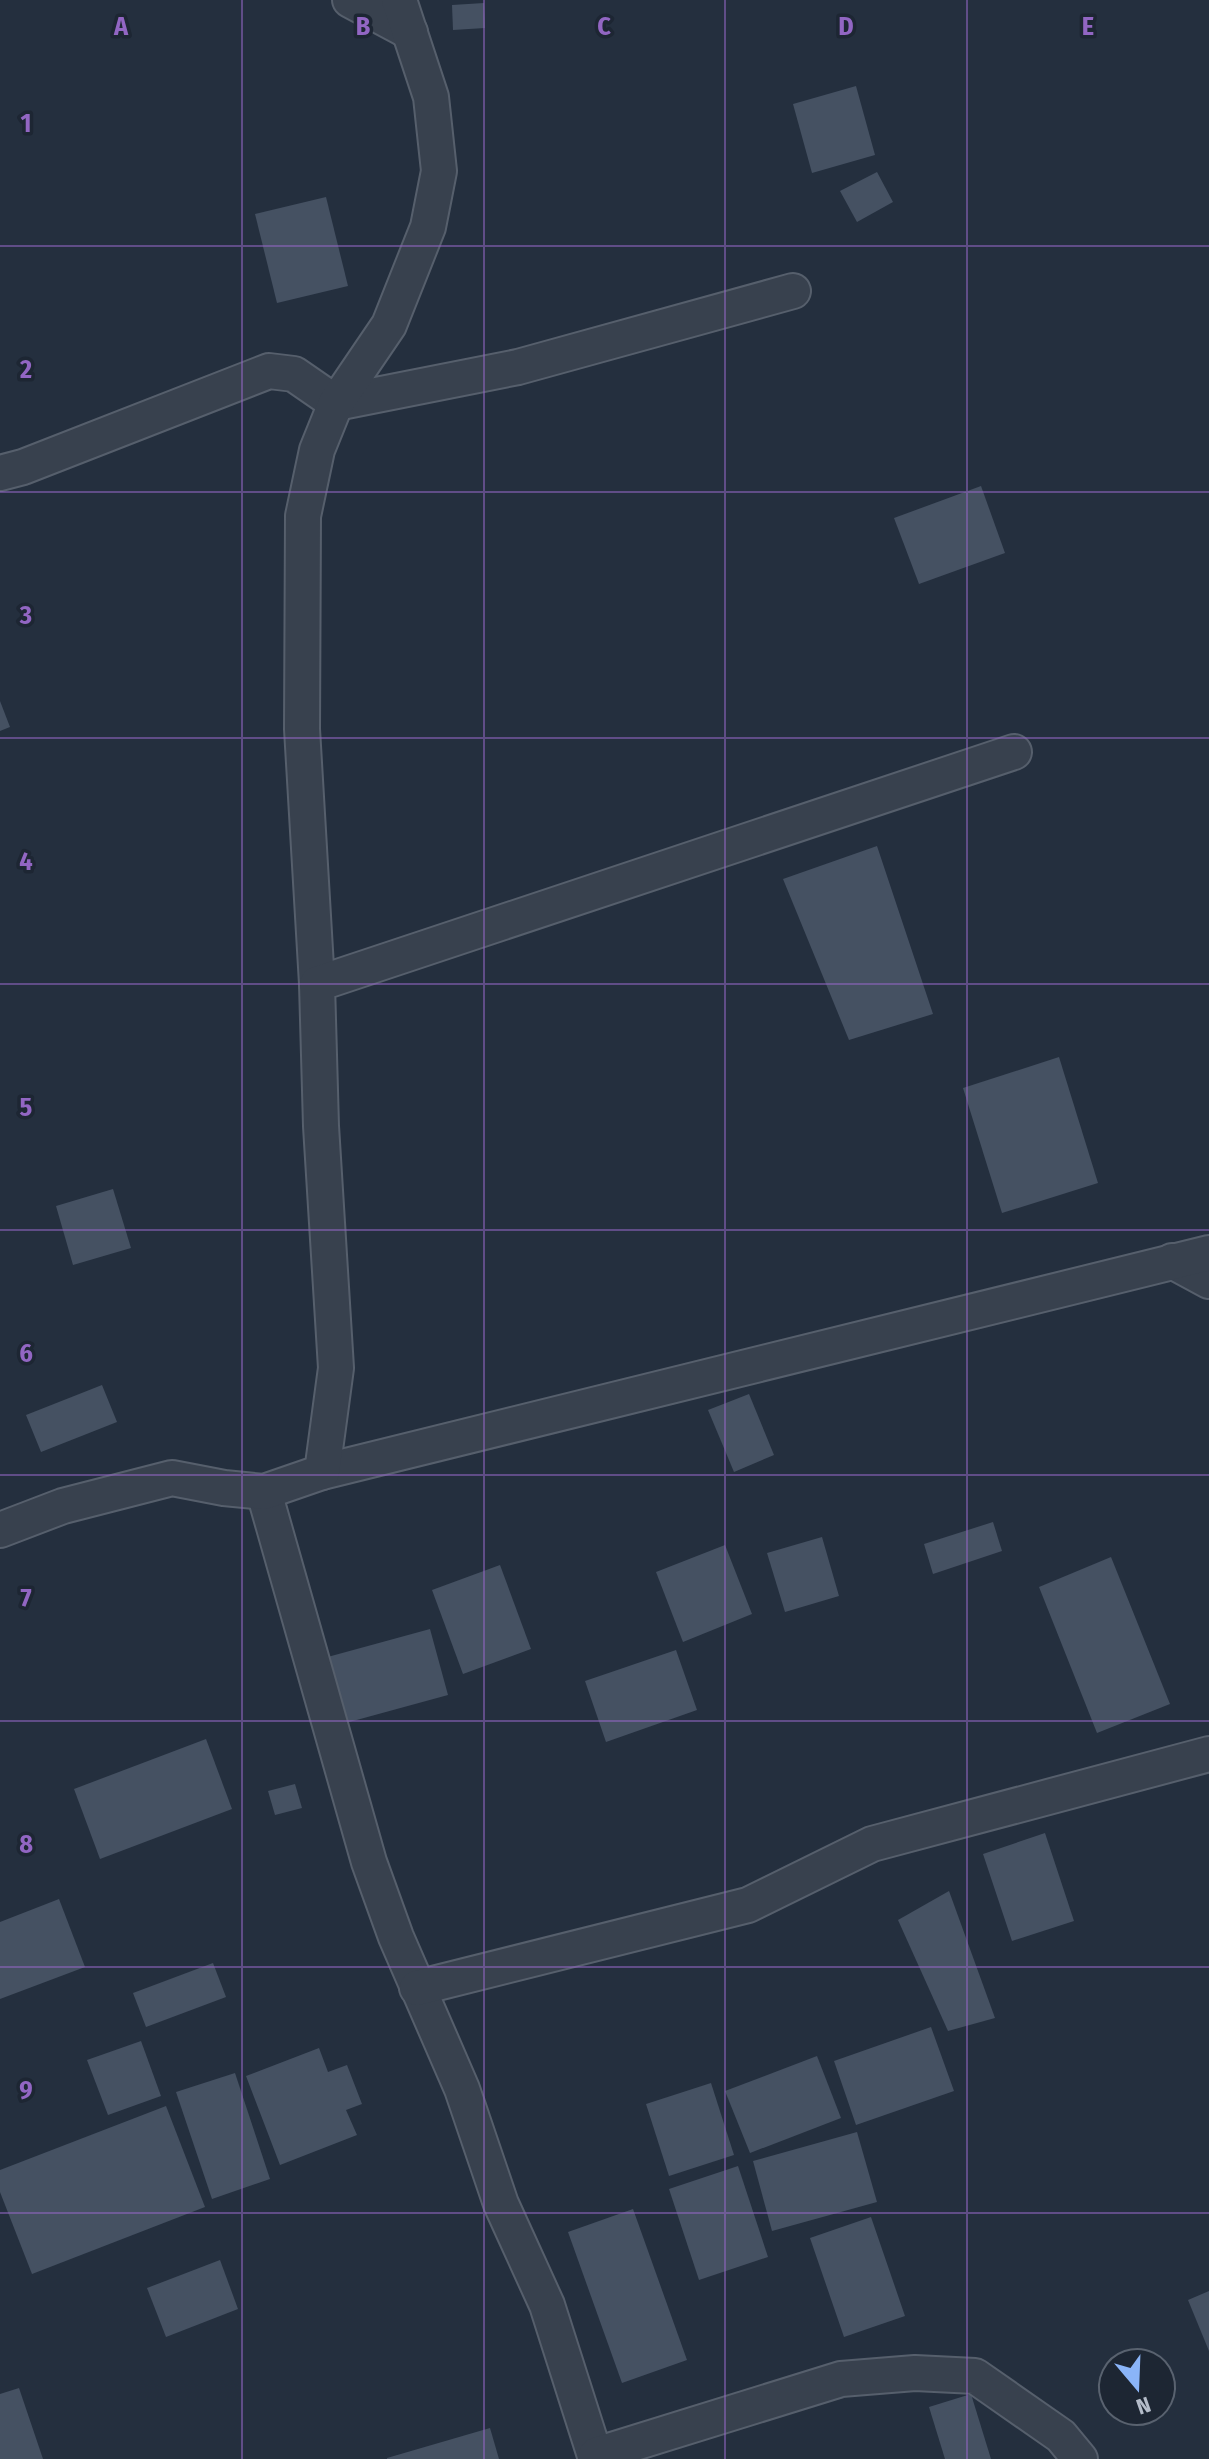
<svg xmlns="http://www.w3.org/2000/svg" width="1209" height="2459" font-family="'Fira Sans Condensed',sans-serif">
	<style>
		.building { fill: #455162 }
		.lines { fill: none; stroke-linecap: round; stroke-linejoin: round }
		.minor-casing { stroke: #565f6c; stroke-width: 38 }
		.minor { stroke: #38414e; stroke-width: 34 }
		.grid { fill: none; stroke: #9266c3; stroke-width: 2; stroke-opacity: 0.55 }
		.grid-label { font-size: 26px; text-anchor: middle; font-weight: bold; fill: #9266c3; stroke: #1d2633; stroke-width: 7; stroke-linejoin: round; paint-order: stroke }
	</style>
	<rect width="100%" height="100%" fill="#242f3e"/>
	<g class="building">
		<polygon points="484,3 485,28 453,30 452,5"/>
		<polygon points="856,86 875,155 812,173 793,104"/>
		<polygon points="877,172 893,202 857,222 840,191"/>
		<polygon points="326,197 348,286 277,303 255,214"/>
		<polygon points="981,486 1005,553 919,584 894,518"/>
		<polygon points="0,701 10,727 0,731"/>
		<polygon points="877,846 933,1014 849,1040 783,879"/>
		<polygon points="1059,1057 1098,1183 1002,1213 963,1088"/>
		<polygon points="113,1189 131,1248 73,1265 56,1206"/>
		<polygon points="102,1385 117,1422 41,1452 26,1415"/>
		<polygon points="749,1394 774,1455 734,1472 708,1410"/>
		<polygon points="993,1522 1002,1551 933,1574 924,1544"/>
		<polygon points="822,1537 839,1596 785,1612 767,1553"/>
		<polygon points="725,1545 752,1614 683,1642 656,1572"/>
		<polygon points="1111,1557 1170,1704 1097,1733 1039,1587"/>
		<polygon points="500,1565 531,1649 463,1674 432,1590"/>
		<polygon points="430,1629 448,1695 342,1724 324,1658"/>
		<polygon points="676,1650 697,1710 606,1742 585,1681"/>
		<polygon points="206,1739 232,1809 100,1859 74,1789"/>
		<polygon points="295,1784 302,1808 275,1815 268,1791"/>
		<polygon points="1045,1833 1074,1921 1012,1941 983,1854"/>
		<polygon points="949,1891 995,2018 948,2031 898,1920"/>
		<polygon points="59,1899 85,1967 0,1999 0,1922"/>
		<polygon points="213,1963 226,1997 146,2027 133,1993"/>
		<polygon points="931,2027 954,2091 856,2125 834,2061"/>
		<polygon points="141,2041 161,2096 108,2115 87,2060"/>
		<polygon points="319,2048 328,2072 347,2065 362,2104 346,2110 357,2135 280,2165 246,2076"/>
		<polygon points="817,2056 841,2118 750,2153 725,2091"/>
		<polygon points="235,2073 270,2179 212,2199 176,2092"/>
		<polygon points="711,2083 734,2155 669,2176 646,2104"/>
		<polygon points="166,2106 205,2207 32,2274 0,2192 0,2170"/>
		<polygon points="857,2132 877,2202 772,2231 753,2161"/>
		<polygon points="738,2166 768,2257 699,2280 669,2189"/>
		<polygon points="633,2209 687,2360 622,2383 568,2232"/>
		<polygon points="871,2217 905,2316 844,2337 810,2238"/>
		<polygon points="220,2260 238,2309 166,2337 147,2288"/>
		<polygon points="1209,2291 1209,2351 1188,2300"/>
		<polygon points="19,2388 43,2459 0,2459 0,2394"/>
		<polygon points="971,2394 991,2459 945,2459 929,2407"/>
		<polygon points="490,2428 499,2459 387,2459 387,2458"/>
	</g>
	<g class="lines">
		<defs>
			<g id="minor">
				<polyline points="350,0 410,32"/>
				<polyline points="0,473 23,467 269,371 294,374 336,403 518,367 793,291"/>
				<polyline points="317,984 302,729 303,516 317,450 336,403 389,325 428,227 439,171 431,97 399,0"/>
				<polyline points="1172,1261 1209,1281"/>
				<polyline points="322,1472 1209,1253"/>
				<polyline points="264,1492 369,1862 396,1937 462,2089 501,2204 547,2305 596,2459"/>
				<polyline points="0,1530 63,1506 172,1478 224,1488 264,1492 322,1472 336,1368 321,1126 317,984 1014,752"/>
				<polyline points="417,1988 748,1905 872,1844 1209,1754"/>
				<polyline points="596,2455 841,2379 915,2373 975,2376 1061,2436 1080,2459"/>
			</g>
		</defs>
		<use href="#minor" class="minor-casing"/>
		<use href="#minor" class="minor"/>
	</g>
	<path class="grid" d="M 242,0 L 242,2459M 484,0 L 484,2459M 725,0 L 725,2459M 967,0 L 967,2459M 0,246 L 1209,246M 0,492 L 1209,492M 0,738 L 1209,738M 0,984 L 1209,984M 0,1230 L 1209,1230M 0,1475 L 1209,1475M 0,1721 L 1209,1721M 0,1967 L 1209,1967M 0,2213 L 1209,2213"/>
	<g class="grid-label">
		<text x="121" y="35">A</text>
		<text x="363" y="35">B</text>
		<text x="604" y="35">C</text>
		<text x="846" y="35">D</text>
		<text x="1088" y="35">E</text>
		<text x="26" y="132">1</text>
		<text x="26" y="378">2</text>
		<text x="26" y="624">3</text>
		<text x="26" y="870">4</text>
		<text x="26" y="1116">5</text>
		<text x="26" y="1362">6</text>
		<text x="26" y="1607">7</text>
		<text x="26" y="1853">8</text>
		<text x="26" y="2099">9</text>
	</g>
	<g transform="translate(1137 2387) rotate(161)"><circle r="38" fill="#1d2633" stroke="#59626f" stroke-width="2"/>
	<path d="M0-6L14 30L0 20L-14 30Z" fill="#8ab4f8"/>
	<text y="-12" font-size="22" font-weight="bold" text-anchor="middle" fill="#b4bcc9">N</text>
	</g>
</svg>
